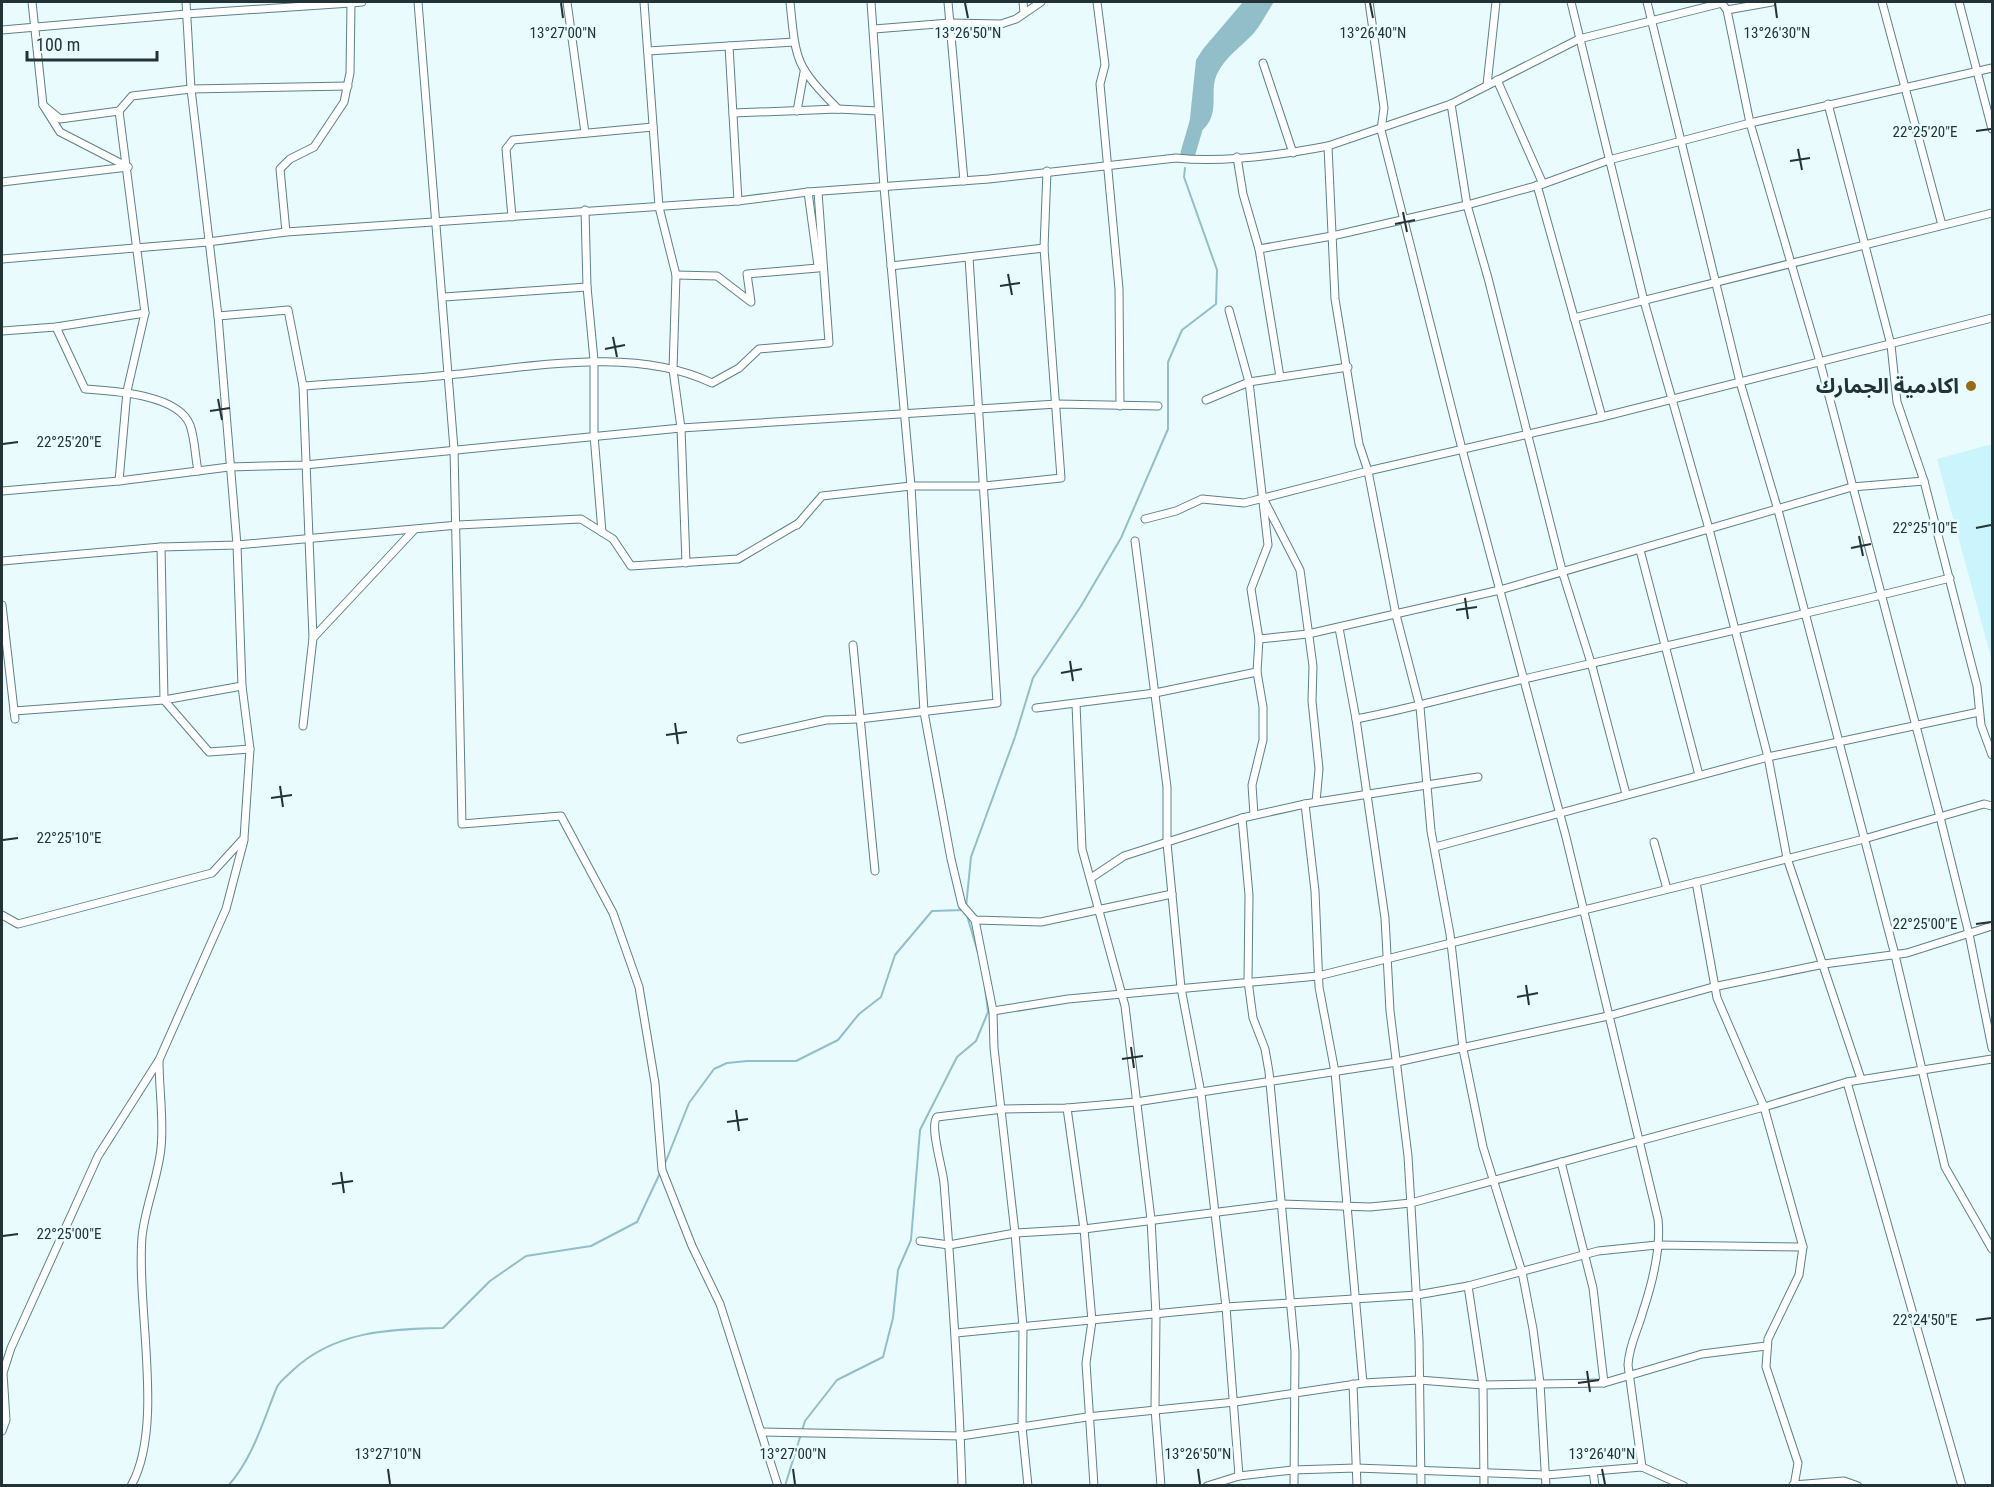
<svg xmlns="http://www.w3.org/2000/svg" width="1994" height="1487" font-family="'Roboto Condensed','Noto Sans Arabic',sans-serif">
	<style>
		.built { fill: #cbf4fd }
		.water { fill: #91bec8 }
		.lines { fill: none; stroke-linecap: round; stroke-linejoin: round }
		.stream { stroke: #91bec8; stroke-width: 2 }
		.river { stroke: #91bec8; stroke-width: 15 }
		.minor-casing { stroke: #5b8189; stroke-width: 9 }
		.minor { stroke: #fff; stroke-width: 7 }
		.ticks { fill: none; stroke: #223236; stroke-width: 2 }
		.poi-dot { fill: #936d15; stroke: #eafbfe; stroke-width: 2 }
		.labels { text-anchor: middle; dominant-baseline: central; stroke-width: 5; stroke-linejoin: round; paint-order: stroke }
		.poi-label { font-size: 21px; font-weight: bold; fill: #223236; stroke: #eafbfe; text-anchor: end }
		.ticks-label { font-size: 15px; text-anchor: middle; fill: #223236; stroke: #eafbfe; stroke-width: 5; stroke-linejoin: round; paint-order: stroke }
	</style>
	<rect width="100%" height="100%" fill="#eafbfe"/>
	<polygon class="built" points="1992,444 1992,661 1937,459"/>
	<path class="water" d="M 1243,2 L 1274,2 C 1267,12 1262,23 1254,33 C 1242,46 1225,57 1217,74 C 1207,95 1226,119 1191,138 L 1189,128 L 1196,60 L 1203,49 Z"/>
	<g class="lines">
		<g class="stream">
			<polyline points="966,907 971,857 1015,737 1033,678 1081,606 1121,538 1168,429 1168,362 1182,330 1216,304 1217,270 1184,177 1185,168"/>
			<polyline points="966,912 978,953"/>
			<polyline points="664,1166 689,1103 714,1069 727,1063 747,1061 796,1061 838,1040 859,1014 881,997 895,955 932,911 964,910"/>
			<path d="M 228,1486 C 253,1458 263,1421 277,1387 C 280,1381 287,1376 292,1371 C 334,1331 389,1329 443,1328 L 490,1281 L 526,1256 L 591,1246 L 637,1222 L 661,1171"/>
			<polyline points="785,1486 805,1421 837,1380 883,1357 893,1318 898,1270 911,1240 920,1130 957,1057 976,1041 988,1012 985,988"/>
		</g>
		<polyline class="river" points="1188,153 1198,119"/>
		<defs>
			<g id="minor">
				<polyline points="32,2 43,105 60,132 128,167"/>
				<polyline points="418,2 454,449 462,824 561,816 613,913 639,987 655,1083 662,1170 692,1246 720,1304 778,1486"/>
				<polyline points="567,2 585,133"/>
				<polyline points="644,2 659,207 676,275 673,370 681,428 686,563"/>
				<path d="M 790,2 C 796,62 795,65 838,109"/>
				<polyline points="871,2 884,187 911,486 924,712 951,859 962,905 975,920 1041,922 1172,894"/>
				<polyline points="948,2 964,181"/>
				<polyline points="1023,2 1024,13"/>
				<polyline points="1097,2 1105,65 1100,84 1119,289 1120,406"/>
				<path d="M 1369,2 L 1384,108 L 1381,130 L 1462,449 L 1566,837 L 1658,1219 C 1661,1247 1652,1284 1643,1311 C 1638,1330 1629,1345 1628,1365 L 1642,1467"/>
				<polyline points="1571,2 1644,301 1709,529 1768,757 1787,858 1861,1079"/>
				<polyline points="1647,2 1740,382 1778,510 1895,955 1945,1167 1992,1249"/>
				<polyline points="1721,2 1727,10 1750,123 1820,362 1940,817 1969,934 1992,1048"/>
				<polyline points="1882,2 1942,225"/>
				<polyline points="1959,2 1992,129"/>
				<polyline points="1727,10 1772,2"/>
				<polyline points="874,29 950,23 1001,24 1016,19 1041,2"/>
				<polyline points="2,30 186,14 351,3"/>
				<polyline points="729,46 738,201"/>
				<polyline points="648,51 794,42"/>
				<polyline points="1263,63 1293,153"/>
				<polyline points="1497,80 1543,184"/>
				<polyline points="1487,85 1496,2"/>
				<polyline points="1451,104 1467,205 1488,278 1563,574 1592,666 1626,794"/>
				<polyline points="1828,104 1891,345 1897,402 1924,481 1977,686 1981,725 1992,755"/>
				<polyline points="43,105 60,119 119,111 132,96 191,89 348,86"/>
				<polyline points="119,111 145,313 127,391 119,481"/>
				<polyline points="797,111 804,72"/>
				<polyline points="733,113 838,109 878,111"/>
				<polyline points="1328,146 1451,104 1579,39 1722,3"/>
				<polyline points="1237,157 1243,194 1259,249 1280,377"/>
				<polyline points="2,182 128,167"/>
				<polyline points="1537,185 1602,417"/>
				<polyline points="808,192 818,266"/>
				<polyline points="585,210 587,287 594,360 594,435 602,532"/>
				<polyline points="512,217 506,149 513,140 653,127"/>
				<polyline points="286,232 280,169 290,159 314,147 344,102 350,73 351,3 362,2"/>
				<polyline points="1259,249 1332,236 1467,205 1543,184 1609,160 1750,123 1992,68"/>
				<path d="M 2,259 L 208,242 L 286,232 L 738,201 L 808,192 L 989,179 L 1176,158 C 1223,163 1281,155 1328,146 L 1335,299 L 1359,444 L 1368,471 L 1396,615 L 1420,707 L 1431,831 L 1450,934 L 1463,1049 L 1483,1147 L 1522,1272 L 1533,1329 L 1540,1383 L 1546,1486"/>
				<polyline points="891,266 1044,248"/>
				<polyline points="676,275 717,276 751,302 747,274 818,268"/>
				<polyline points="444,297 587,287"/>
				<polyline points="1229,310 1249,382 1268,545 1251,589 1259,639 1257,672 1263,707 1263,740 1252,785 1254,815"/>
				<polyline points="218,316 288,310 303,386 309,538 313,638 303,726"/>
				<polyline points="1574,318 1992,213"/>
				<path d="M 56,327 L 85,389 C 113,391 178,394 190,425 C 195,439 195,456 198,471"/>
				<polyline points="2,331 56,327 145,313"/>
				<path d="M 303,386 C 352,382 401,380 449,375 C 532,367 634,346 712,383 L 739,368 L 759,349 L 829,343 L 818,192"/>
				<polyline points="1206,400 1249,382 1348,367"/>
				<polyline points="2,491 119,481 229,467 305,465 681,428 1057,404 1158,406"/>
				<polyline points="1265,502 1300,570 1313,666 1312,701 1319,769 1316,802"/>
				<polyline points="1145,519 1176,511 1202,499 1244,503 1368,471 1602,417 1992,318"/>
				<polyline points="797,525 822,496 911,486 984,486 1061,478 1044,248 1047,171"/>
				<polyline points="1135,541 1167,787 1167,843 1181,988 1201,1093 1226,1307 1239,1476"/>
				<polyline points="161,547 164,700 209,752 250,749"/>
				<polyline points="1640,550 1699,775"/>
				<polyline points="2,561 161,547 237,545 458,525 581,519 613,539 631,566 738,559 799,523"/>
				<polyline points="2,605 15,719"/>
				<polyline points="1339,628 1356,719 1385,918 1390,1011 1408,1156 1419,1340 1421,1486"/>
				<polyline points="313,638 414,530"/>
				<polyline points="1259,639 1308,634 1500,590 1852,487 1924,481"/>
				<polyline points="853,645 875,871"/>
				<polyline points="1076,704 1082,849 1125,1006 1151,1219 1156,1315 1155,1409 1161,1486"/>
				<polyline points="1036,708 1155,693 1257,672"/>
				<polyline points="14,711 164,700 242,686"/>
				<path d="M 1356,719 C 1413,708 1468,692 1524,679 C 1666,646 1808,614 1950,578"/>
				<polyline points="741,739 826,720 859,719 997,703 969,257"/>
				<polyline points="1305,804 1315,891 1319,987 1335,1072 1363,1383"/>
				<polyline points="1242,818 1249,895 1248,981 1253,1018 1265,1049 1269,1072 1295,1351 1294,1486"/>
				<polyline points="1654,842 1667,889"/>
				<polyline points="1435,847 1768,757 1979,712"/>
				<polyline points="1091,878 1124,856 1242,818 1305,804 1478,777"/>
				<polyline points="1696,882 1717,998 1764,1107 1803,1247 1799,1275 1768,1339 1766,1367 1798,1463 1794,1486"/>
				<polyline points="2,915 18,924 212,873 244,838 250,749 242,686 237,545 218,316 191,89 186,2"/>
				<polyline points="975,920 993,1011 994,1048 1015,1233 1023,1327 1022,1427 1028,1486"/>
				<polyline points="993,1011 1068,999 1318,976 1713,878 1864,839 1984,804 1992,806"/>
				<polyline points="1847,1082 1962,1486"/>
				<polyline points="1067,1108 1084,1229 1092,1321 1086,1363 1094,1486"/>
				<polyline points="1561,1162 1593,1288 1604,1383"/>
				<polyline points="920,1241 949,1245 1015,1233 1084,1229 1282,1204 1370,1207 1411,1203 1764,1107 1847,1082 1992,1059"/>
				<polyline points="1468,1286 1483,1385 1484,1486"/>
				<polyline points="956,1333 1226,1307 1417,1295 1468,1286 1598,1251 1657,1245 1803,1247"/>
				<polyline points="1353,1384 1357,1486"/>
				<polyline points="2,1431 6,1420 3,1373 11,1348 98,1156 159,1060 226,909 244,840"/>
				<polyline points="762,1432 961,1436 1087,1417 1235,1402 1363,1383 1419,1380 1483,1385 1604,1383 1702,1354 1766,1346"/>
				<polyline points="1593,1471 1595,1486"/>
				<polyline points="1793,1485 1844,1481 1858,1486"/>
				<path d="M 131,1486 C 165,1426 136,1308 142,1237 C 145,1207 158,1178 161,1148 C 164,1120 159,1089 159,1061"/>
				<path d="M 962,1486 C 959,1385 952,1284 944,1183 C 943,1169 929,1126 937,1117 L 1003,1109 L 1067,1108 L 1136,1102 L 1397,1062 L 1608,1016 L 1713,987 L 1824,964 L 1907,953 L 1992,926"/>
				<polyline points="1207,1486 1239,1476 1293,1470 1356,1468 1546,1475 1642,1467 1684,1486"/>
			</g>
		</defs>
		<use href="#minor" class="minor-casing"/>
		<use href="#minor" class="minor"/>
	</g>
	<path class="ticks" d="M 561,3 L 563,18M 965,3 L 968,18M 1370,3 L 1373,18M 1775,3 L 1777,18M 1976,131 L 1991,129M 1798,149 L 1802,170M 1790,161 L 1810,158M 1403,212 L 1407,232M 1395,224 L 1415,220M 1008,274 L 1012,295M 1000,286 L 1020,283M 613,337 L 617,357M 605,349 L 625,345M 218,399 L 222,420M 210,411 L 230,408M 3,444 L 18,442M 1976,528 L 1991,525M 1859,536 L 1863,556M 1851,548 L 1871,544M 1465,598 L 1468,619M 1456,610 L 1477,607M 1070,661 L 1073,681M 1061,673 L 1082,669M 675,723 L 678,744M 666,735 L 687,732M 280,786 L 283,807M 271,798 L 292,795M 3,840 L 18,838M 1976,924 L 1991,922M 1526,985 L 1529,1005M 1517,997 L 1538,993M 1131,1047 L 1134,1068M 1122,1059 L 1143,1056M 736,1110 L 739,1131M 727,1122 L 748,1119M 341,1172 L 344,1193M 332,1184 L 353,1181M 3,1236 L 18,1234M 1976,1320 L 1991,1318M 1587,1371 L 1590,1392M 1578,1383 L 1599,1380M 388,1469 L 390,1484M 793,1469 L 795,1484M 1198,1469 L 1200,1484M 1602,1469 L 1605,1484"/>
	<circle class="poi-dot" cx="1971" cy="386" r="6"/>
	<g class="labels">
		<g class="poi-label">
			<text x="1959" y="386">اكادمية الجمارك</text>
		</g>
	</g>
	<g class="ticks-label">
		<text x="563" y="38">13°27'00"N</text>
		<text x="968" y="38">13°26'50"N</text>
		<text x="1373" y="38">13°26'40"N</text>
		<text x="1777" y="38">13°26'30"N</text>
		<text x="1925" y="137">22°25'20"E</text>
		<text x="69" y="447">22°25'20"E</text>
		<text x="1925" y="533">22°25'10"E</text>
		<text x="69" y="843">22°25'10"E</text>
		<text x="1925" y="929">22°25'00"E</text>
		<text x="69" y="1239">22°25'00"E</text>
		<text x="1925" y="1325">22°24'50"E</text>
		<text x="388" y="1459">13°27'10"N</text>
		<text x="793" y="1459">13°27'00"N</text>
		<text x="1198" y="1459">13°26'50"N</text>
		<text x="1602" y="1459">13°26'40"N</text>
	</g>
	<rect width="1994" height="1487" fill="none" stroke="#223236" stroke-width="6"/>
	<path d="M27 51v9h130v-9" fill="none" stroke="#223236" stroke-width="3"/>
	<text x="36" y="51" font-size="18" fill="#223236" stroke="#eafbfe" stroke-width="4.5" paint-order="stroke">100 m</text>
</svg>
